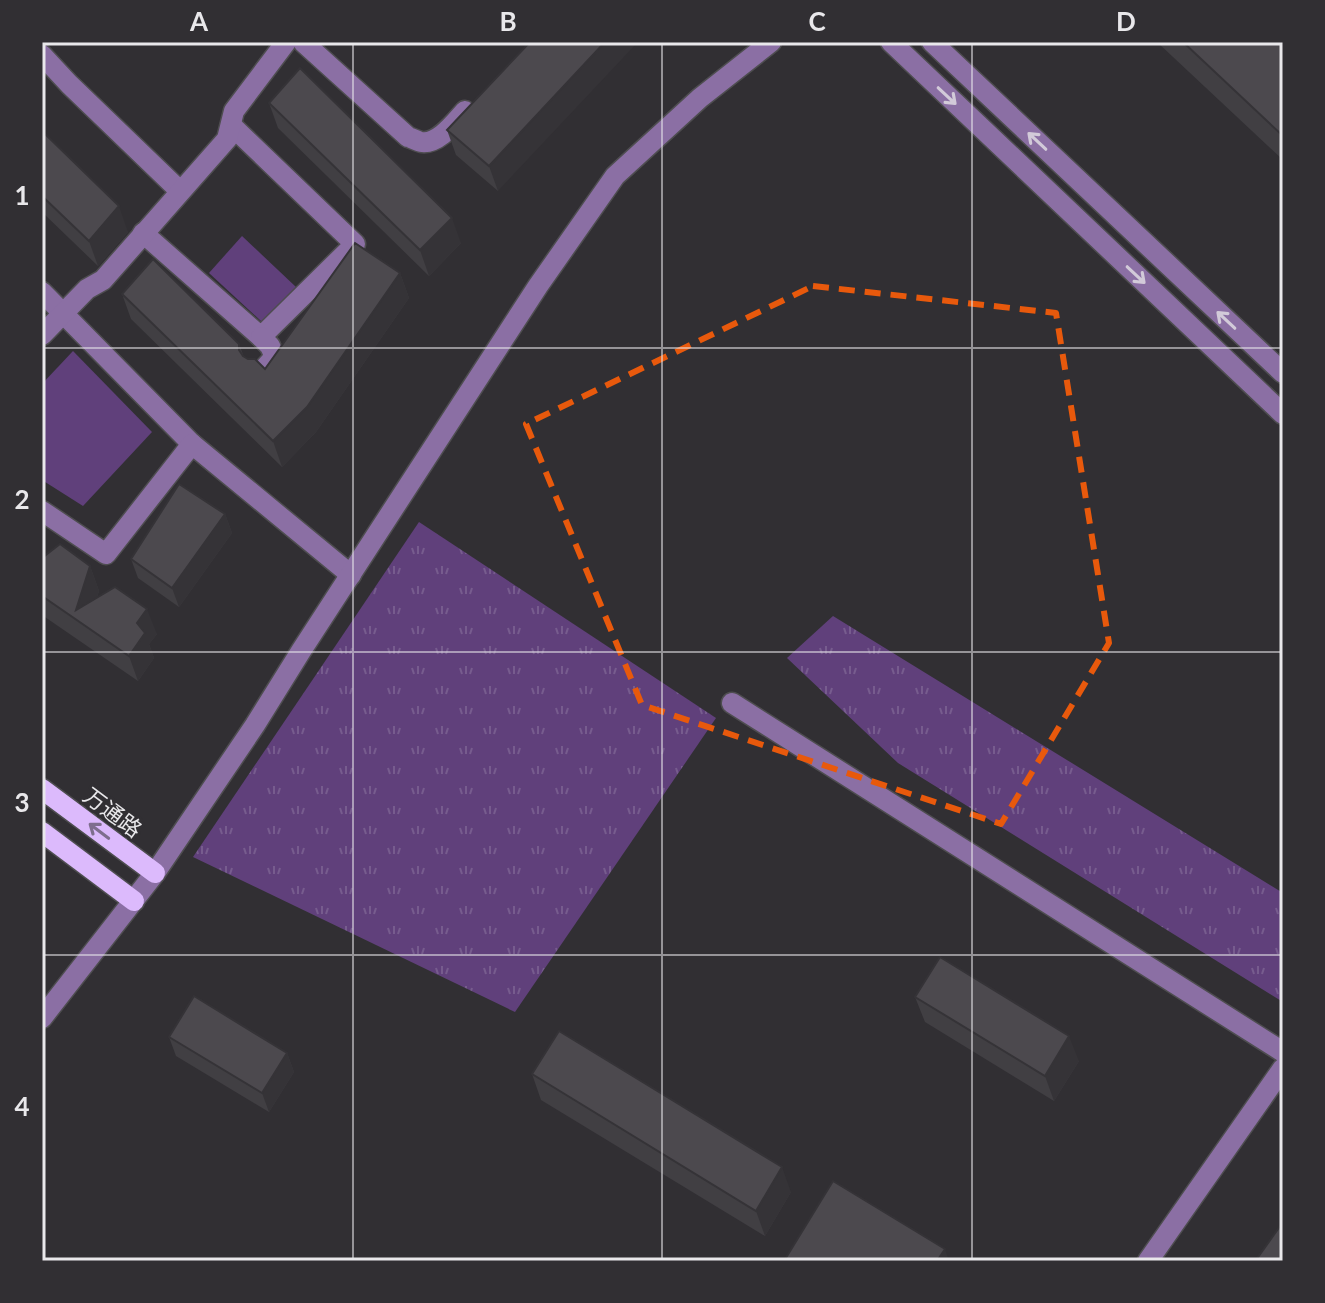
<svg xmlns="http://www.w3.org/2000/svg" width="1325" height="1303" font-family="Lato,'Noto Sans SC',sans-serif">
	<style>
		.park { fill: url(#park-tufts) }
		.garden { fill: #60407b }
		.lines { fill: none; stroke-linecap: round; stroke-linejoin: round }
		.minor-casing { stroke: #4e4d50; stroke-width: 23 }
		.major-casing { stroke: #4e4d50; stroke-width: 23 }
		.minor { stroke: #8b6fa4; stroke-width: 20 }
		.major { stroke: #dcbafc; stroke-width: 20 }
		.wall { fill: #413f43 }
		.shaded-wall { fill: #353337 }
		.building { fill: #4c494e; stroke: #353337; stroke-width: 2 }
		.oneway { stroke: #d2cad9 }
		.oneway2 { stroke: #7e6e8d }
		.marked { fill: none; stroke: #e8590c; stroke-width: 6; stroke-dasharray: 16 10; stroke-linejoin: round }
		.grid { fill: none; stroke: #e9e8eb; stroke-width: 2; stroke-opacity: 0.55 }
		.labels { text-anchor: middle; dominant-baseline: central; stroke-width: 6; stroke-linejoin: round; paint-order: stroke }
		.street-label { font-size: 22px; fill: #e9e8eb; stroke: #312f33 }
		.neatline { fill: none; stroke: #e9e8eb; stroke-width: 3 }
		.grid-label { font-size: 26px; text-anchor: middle; font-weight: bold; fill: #e9e8eb }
	</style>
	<defs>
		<pattern id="park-tufts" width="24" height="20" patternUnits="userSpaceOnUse" patternTransform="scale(2)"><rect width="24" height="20" fill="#60407b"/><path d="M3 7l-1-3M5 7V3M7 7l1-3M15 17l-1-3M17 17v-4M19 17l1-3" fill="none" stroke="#775c8e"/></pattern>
	</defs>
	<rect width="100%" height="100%" fill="#312f33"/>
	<g class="park">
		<polygon points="419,522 716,718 515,1012 193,857"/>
		<polygon points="833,616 1283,893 1283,1002 898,763 787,658"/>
	</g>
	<g class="garden">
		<polygon points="242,236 296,287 262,322 209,273"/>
		<polygon points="73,351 152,432 83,506 42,480 42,384"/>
	</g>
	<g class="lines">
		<defs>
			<g id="minor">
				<path d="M 303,42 L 408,137 C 409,137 420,142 421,142 C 438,145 455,122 465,111"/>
				<polyline points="891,42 1283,414"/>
				<polyline points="932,42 1283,373"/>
				<polyline points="42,55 69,84 180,191"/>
				<polyline points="143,233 261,337 355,244 231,125"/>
				<polyline points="42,292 192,444"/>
				<polyline points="42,335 87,289 103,280 227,139 234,111 286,42"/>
				<polyline points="261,337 270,346 274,355 271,361 261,372"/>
				<polyline points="42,511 106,554 192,444 351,575"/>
				<polyline points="732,703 1283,1052"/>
				<polyline points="42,1018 155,873 255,725 301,651 538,286 615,176 700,98 771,42"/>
				<polyline points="1148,1261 1283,1068"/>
			</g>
			<g id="major">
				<polyline points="42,789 155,873"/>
				<polyline points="42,832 134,901"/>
			</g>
		</defs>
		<use href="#minor" class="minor-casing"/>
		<use href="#major" class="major-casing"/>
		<use href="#minor" class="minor"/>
		<use href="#major" class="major"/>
	</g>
	<g class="wall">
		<polygon points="530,42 498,191 456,155 447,130"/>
		<polygon points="1157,42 1283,42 1283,160"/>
		<polygon points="269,103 461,243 429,276 278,128"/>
		<polygon points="42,131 128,232 98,266 42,212"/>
		<polygon points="400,273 409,298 316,432 282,467 131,319 122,294 239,344 244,357 265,369"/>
		<polygon points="225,514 232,533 179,607 138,578 131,559"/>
		<polygon points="42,558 90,566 99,591 97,597 157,634 149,644 154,658 138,681 42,615"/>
		<polygon points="915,997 1079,1061 1054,1101 925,1022"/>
		<polygon points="169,1037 287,1053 294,1072 269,1112 176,1056"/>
		<polygon points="532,1074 791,1192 765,1236 541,1100"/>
	</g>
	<g class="shaded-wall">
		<polygon points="605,42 638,42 498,191 489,166"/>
		<polygon points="119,206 128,232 98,266 89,241"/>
		<polygon points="452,218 461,243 429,276 420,250"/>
		<polygon points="400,273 409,298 316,432 282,467 273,441"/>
		<polygon points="225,514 232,533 179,607 172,588"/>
		<polygon points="90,566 99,591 87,627 76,610"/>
		<polygon points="147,609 157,634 149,644 154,658 138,681 129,656 137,623"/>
		<polygon points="1069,1036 1079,1061 1054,1101 1045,1076"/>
		<polygon points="287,1053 294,1072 269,1112 262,1093"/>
		<polygon points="782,1167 791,1192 765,1236 756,1211"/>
		<polygon points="945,1249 949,1261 937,1261"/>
	</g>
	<g class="building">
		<polygon points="530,42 605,42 489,166 447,130"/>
		<polygon points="1183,42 1283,42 1283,136"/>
		<polygon points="300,68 452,218 420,250 269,103"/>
		<polygon points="42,131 119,206 89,241 42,196"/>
		<polygon points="355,243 400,273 307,407 273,441 122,294 153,259 239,344 239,350 243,356 248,359 255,359 265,369"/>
		<polygon points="179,484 225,514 172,588 131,559"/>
		<polygon points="60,544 90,566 76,610 115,587 147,609 137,623 145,633 129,656 42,596 42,558"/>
		<polygon points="940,957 1069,1036 1045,1076 915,997"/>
		<polygon points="194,996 287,1053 262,1093 169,1037"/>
		<polygon points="559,1031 782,1167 756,1211 532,1074"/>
		<polygon points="833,1181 945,1249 937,1261 784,1261"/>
		<polygon points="1283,1222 1283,1261 1257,1261 1256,1260"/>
	</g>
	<defs><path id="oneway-shaft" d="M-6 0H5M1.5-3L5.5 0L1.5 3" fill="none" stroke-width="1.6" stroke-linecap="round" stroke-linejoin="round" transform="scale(2)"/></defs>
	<g class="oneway">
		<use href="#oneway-shaft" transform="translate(947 96) rotate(43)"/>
		<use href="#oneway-shaft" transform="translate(1037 141) rotate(-137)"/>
		<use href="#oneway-shaft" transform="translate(1136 275) rotate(43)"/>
		<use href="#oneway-shaft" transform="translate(1226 320) rotate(-137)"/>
	</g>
	<use class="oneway2" href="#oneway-shaft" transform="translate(99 831) rotate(-143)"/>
	<path class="marked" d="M 813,286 L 1056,313 L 1109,643 L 1001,824 L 642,705 L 526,424 Z"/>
	<path class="grid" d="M 353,42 L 353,1261M 662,42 L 662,1261M 972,42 L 972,1261M 42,348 L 1283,348M 42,652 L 1283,652M 42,955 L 1283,955"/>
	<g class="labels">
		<g class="street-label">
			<text transform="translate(113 812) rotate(37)">万通路</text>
		</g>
	</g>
	<rect width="1325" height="1303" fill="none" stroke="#312f33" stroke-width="88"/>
	<rect x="44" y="44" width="1237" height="1215" class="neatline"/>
	<g class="grid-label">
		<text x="199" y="31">A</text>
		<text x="508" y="31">B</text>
		<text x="817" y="31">C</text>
		<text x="1126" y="31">D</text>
		<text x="22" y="205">1</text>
		<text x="22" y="509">2</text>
		<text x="22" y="812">3</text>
		<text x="22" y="1116">4</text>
	</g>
</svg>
